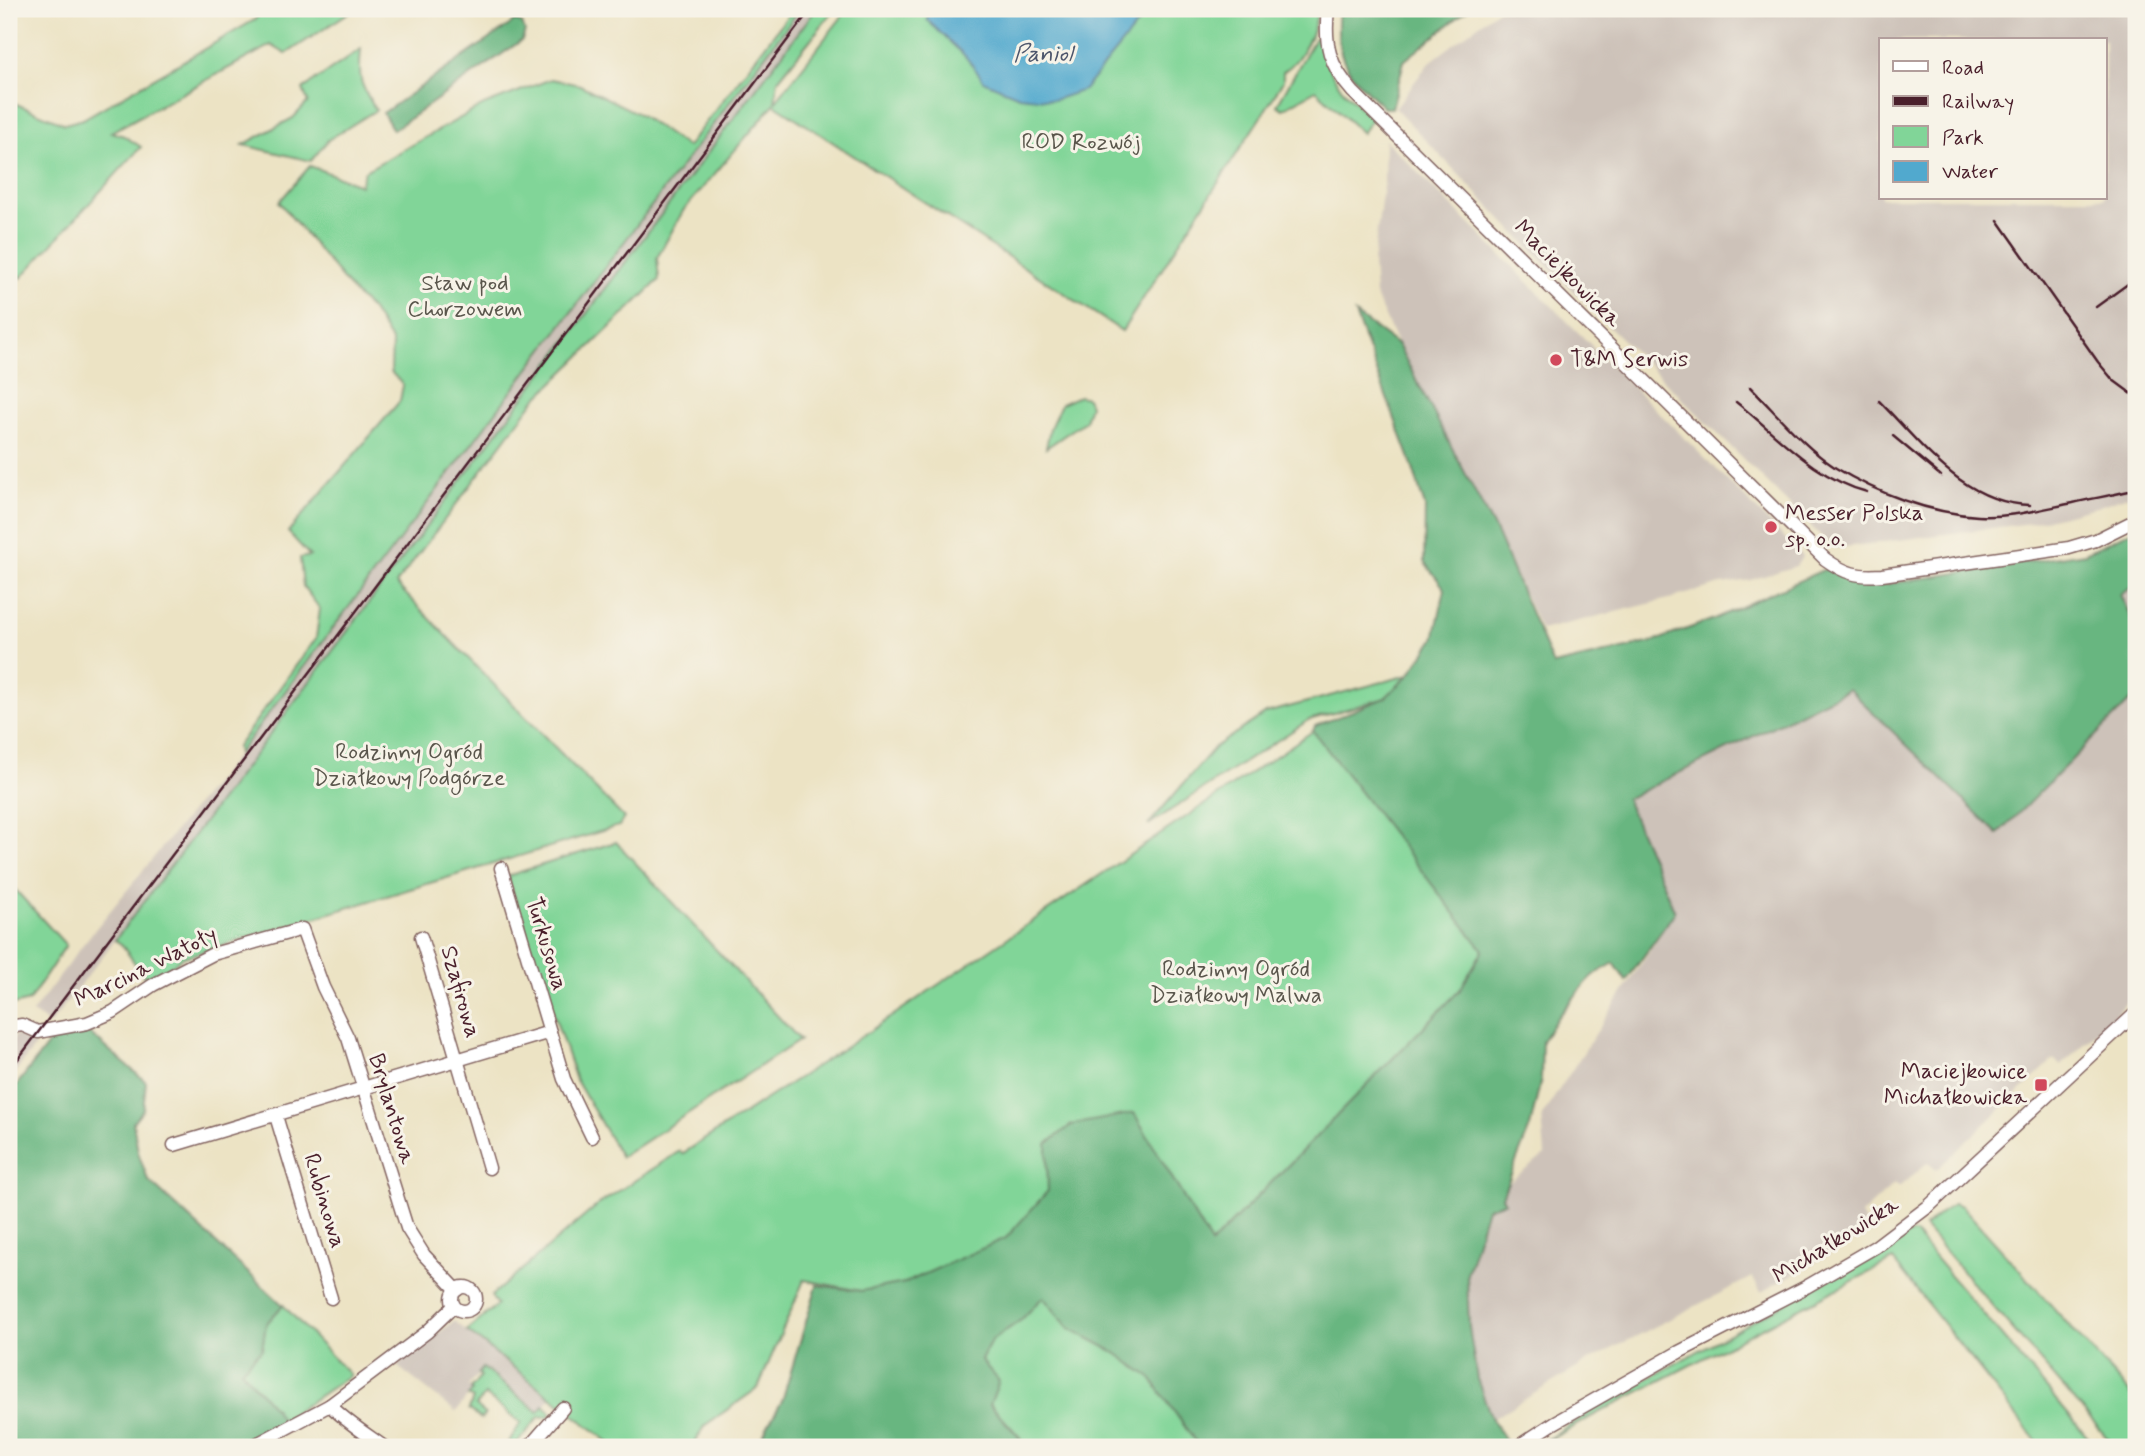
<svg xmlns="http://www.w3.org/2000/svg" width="2145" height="1456" font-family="Mynerve,sans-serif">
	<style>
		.industrial { fill: #cdc2b9; fill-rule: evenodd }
		.green { fill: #81d598; stroke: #667a62; stroke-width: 2 }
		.forest { fill: #68b680; stroke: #596a56; stroke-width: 2 }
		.water { fill: #51a9ce; stroke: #4e647c; stroke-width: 2 }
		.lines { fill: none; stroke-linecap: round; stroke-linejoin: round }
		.minor-casing { stroke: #836461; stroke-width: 15 }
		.minor { stroke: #fff; stroke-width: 12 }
		.rail { stroke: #4a1f2b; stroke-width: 2.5 }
		.poi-dot { fill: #d1495b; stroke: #f7f3e8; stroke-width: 2.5 }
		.labels { text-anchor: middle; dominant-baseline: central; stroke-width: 6; stroke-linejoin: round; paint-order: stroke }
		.park-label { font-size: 23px; fill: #5a564c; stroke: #f7f3e8 }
		.street-label { font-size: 23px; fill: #4a1f2b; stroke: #f7f3e8 }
		.poi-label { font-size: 23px; fill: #4a1f2b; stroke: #f7f3e8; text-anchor: start }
		.water-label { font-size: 24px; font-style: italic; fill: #4d566c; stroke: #f7f3e8 }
	</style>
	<rect width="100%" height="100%" fill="#f7f3e8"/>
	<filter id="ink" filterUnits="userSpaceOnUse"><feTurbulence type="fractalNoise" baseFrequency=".0143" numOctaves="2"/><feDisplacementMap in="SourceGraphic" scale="14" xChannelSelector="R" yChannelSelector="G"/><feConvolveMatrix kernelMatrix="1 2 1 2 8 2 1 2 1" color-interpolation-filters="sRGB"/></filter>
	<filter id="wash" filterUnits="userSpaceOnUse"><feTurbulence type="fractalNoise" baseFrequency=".00686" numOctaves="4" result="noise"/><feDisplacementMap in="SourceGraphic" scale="28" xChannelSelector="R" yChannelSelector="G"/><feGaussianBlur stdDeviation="1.57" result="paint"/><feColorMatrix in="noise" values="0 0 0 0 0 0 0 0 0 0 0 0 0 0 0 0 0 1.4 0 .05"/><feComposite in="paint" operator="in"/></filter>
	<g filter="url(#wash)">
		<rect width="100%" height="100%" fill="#ece3c4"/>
		<g class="industrial">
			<polygon points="800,9 816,9 115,940 50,1024 32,1013 84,943 238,754"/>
			<path d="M 1499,9 L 2136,9 L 2136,493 L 2096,507 L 2031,523 L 1837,548 L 1826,541 L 1511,229 L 1395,108 L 1429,63 ZM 2105,40 L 2105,198 L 1881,198 L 1881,40 Z"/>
			<polygon points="1385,140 1803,556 1796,566 1751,580 1721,584 1669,599 1541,630 1496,532 1398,345 1375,295 1373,262 1384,180"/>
			<polygon points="2136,584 2136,627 2120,595"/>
			<polygon points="1849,689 1998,834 2136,695 2136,993 2119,1009 2118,1012 2111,1019 2061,1066 2054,1059 1936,1170 1928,1162 1899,1187 1895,1183 1861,1215 1870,1232 1761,1292 1752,1277 1588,1361 1492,1419 1477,1379 1469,1327 1467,1274 1488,1208 1505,1202 1501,1197 1508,1183 1545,1155 1542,1116 1675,912 1626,799"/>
			<polygon points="16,1034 35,1046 9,1080 9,1044"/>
			<polygon points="454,1321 551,1397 539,1412 483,1368 468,1386 472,1390 456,1412 397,1366"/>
		</g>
		<g class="green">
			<polygon points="258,9 354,9 286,54 271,45 111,132 124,136 141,147 21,278 9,265 9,101 65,124 83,119 256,19"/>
			<polygon points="793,9 800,9 238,754 237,747 316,638 320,609 303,586 300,558 310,556 288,532 400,401 403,385 391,372 392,342 371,309 355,294 279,202 310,166 360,185 365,171 484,105 551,79 580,85 639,114 687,147"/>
			<path d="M 816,9 L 835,9 L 778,80 L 775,102 L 848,9 L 1318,9 C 1315,31 1303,59 1283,72 L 1283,81 L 1271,101 L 1122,331 L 774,104 L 683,211 L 657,258 L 659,280 L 534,401 L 396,584 L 624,818 L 619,826 L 181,958 L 163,973 L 147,980 L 121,944 L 115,940 Z"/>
			<polygon points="1315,38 1319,38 1332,74 1342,89 1372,119 1362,133 1316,90 1283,109 1277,105"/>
			<path d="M 361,49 C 358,80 360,84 376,110 L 328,140 L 311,161 L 243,145 L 293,118 L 308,102 L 303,89 Z"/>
			<polygon points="1079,396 1087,398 1090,405 1085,421 1046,448 1050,428 1061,404"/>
			<polygon points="1409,675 1385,698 1309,720 1148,825 1215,747 1266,713"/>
			<polygon points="1313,731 1483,950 1460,990 1211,1244 1134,1113 1047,1144 1048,1191 1007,1238 905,1283 861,1291 804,1280 758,1388 704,1426 693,1447 615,1447 467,1331 497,1305 491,1296 599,1204 680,1151 682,1154 861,1037"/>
			<polygon points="616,842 800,1040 621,1157 576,1080 507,876"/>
			<polygon points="9,883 66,945 29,1001 9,1006"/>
			<polygon points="1954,1203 1962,1206 2136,1400 2136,1447 2115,1447 1924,1227"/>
			<polygon points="1910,1234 1915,1234 2096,1447 2041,1447 1893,1260 1596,1414 1536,1447 1593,1409"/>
			<polygon points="1043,1296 1069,1328 1113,1351 1150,1377 1197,1444 1194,1447 1022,1447 1020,1437 990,1404 981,1360 991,1341 1021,1320"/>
			<polygon points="283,1305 350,1375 282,1421 274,1408 241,1370 262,1349 266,1324"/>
			<polygon points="483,1368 539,1412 544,1405 551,1412 550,1416 539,1417 515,1446 509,1441 521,1423 485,1395 476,1406 485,1414 481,1419 469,1409 473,1399 468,1396 472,1391 471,1389 481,1376 478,1374"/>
		</g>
		<g class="forest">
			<path d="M 1339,9 L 1468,9 L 1404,61 L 1392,108 L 1384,108 C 1349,74 1333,61 1339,9 Z"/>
			<polygon points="515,21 522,23 525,31 522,40 393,130 383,113"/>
			<polygon points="1355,314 1398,345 1496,532 1553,665 1652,642 1714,619 1825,569 1855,583 1887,584 2085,553 2136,529 2136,584 2120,595 2136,627 2136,695 1998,834 1849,689 1626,799 1675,912 1626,981 1614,963 1592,976 1559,1015 1542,1041 1541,1079 1530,1127 1502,1197 1505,1202 1487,1208 1467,1274 1469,1327 1477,1379 1492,1419 1508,1445 1506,1447 1194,1447 1197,1444 1150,1377 1113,1351 1069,1328 1043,1297 1021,1320 991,1341 981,1360 999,1381 990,1405 1020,1438 1022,1447 756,1447 782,1401 817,1285 861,1291 905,1283 1006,1238 1048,1191 1047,1144 1071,1125 1134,1113 1211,1244 1460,990 1483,950 1313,731 1315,726 1385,698 1409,675 1434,639 1445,589 1424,562 1425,507 1410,459"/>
			<polygon points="85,1029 146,1082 143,1109 133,1122 138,1152 148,1180 283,1305 266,1324 262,1349 241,1370 274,1408 282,1421 238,1447 9,1447 9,1095 53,1038 69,1036"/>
		</g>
		<polygon class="water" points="929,9 1144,9 1144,16 1084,90 1054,100 1019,96 985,82 965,56 927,20"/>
	</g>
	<g filter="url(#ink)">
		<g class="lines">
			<defs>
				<g id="minor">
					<path d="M 1328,9 C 1324,45 1329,65 1353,92 L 1825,559 C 1846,574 1857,577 1882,575 L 2069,548 L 2096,540 L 2136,520"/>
					<polyline points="501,868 564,1079 592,1137"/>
					<polyline points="421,937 489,1168"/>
					<polyline points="9,1027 22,1025 38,1032 87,1023 113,1012 153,985 213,954 302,929 323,987 348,1038 407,1228 424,1255 457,1290"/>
					<polyline points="276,1116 331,1298"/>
					<polyline points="174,1145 550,1032"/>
					<circle cx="464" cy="1299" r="12"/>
					<path d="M 330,1405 C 345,1421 366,1434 384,1447"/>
					<polyline points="251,1447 330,1405 427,1332 454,1306"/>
					<polyline points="529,1447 563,1408"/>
					<polyline points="1517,1447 1554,1423 1679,1352 1806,1287 1875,1247 1929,1206 2136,1013"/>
				</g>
			</defs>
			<use href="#minor" class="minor-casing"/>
			<use href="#minor" class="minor"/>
			<g class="rail">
				<polyline points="1998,220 2098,362 2113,380 2136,397"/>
				<polyline points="2096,307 2136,278"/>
				<path d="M 1750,387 C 1777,414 1804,447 1836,468 C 1877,493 1929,513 1978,516 C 2010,518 2042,509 2073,503 C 2094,498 2115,495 2136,489"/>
				<path d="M 1879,401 C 1922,444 1964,504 2030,505"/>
				<path d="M 1736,402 C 1778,435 1814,478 1867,492"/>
				<polyline points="1893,436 1941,476"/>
				<polyline points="9,1071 811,9"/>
			</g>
		</g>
	</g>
	<g class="poi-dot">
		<circle cx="1556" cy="360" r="7"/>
		<circle cx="1771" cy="527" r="7"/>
		<rect x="2034" y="1078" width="14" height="14" rx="3.5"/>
	</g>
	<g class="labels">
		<g class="park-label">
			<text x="1081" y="143">ROD Rozwój</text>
			<text x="465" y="284">Staw pod<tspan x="465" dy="26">Chorzowem</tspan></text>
			<text x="409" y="753">Rodzinny Ogród<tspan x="409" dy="26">Działkowy Podgórze</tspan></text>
			<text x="1236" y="970">Rodzinny Ogród<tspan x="1236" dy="26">Działkowy Malwa</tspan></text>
		</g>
		<g class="street-label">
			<text transform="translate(1567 274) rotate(45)">Maciejkowicka</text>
			<text transform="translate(546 944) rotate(73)">Turkusowa</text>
			<text transform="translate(146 968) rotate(-26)">Marcina Watoły</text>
			<text transform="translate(460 992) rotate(74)">Szafirowa</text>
			<text transform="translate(391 1109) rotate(73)">Brylantowa</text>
			<text transform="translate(324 1201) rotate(73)">Rubinowa</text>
			<text transform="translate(1836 1241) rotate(-32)">Michałkowicka</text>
		</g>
		<g class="poi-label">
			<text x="1570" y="360">T&amp;M Serwis</text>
			<text x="1785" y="514">Messer Polska<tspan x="1785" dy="26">sp. o.o.</tspan></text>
			<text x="2027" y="1072" text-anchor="end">Maciejkowice<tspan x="2027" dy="26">Michałkowicka</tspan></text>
		</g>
		<g class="water-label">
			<text x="1043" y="54">Paniol</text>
		</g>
	</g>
	<rect width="2145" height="1456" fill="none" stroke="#f7f3e8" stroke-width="35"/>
	<rect x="1879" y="38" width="228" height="161" fill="#f7f3e8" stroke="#b29e9c" stroke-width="2"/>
	<rect x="1893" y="61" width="35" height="10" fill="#ffffff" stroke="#b29e9c" stroke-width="2"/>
	<text x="1942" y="74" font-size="21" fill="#4a1f2b">Road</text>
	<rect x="1893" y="96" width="35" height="10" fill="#4a1f2b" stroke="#b29e9c" stroke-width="2"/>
	<text x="1942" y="108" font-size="21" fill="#4a1f2b">Railway</text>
	<rect x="1893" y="126" width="35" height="21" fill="#81d598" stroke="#b29e9c" stroke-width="2"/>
	<text x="1942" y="144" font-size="21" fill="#4a1f2b">Park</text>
	<rect x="1893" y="161" width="35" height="21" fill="#51a9ce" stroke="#b29e9c" stroke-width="2"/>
	<text x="1942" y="178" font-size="21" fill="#4a1f2b">Water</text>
</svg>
